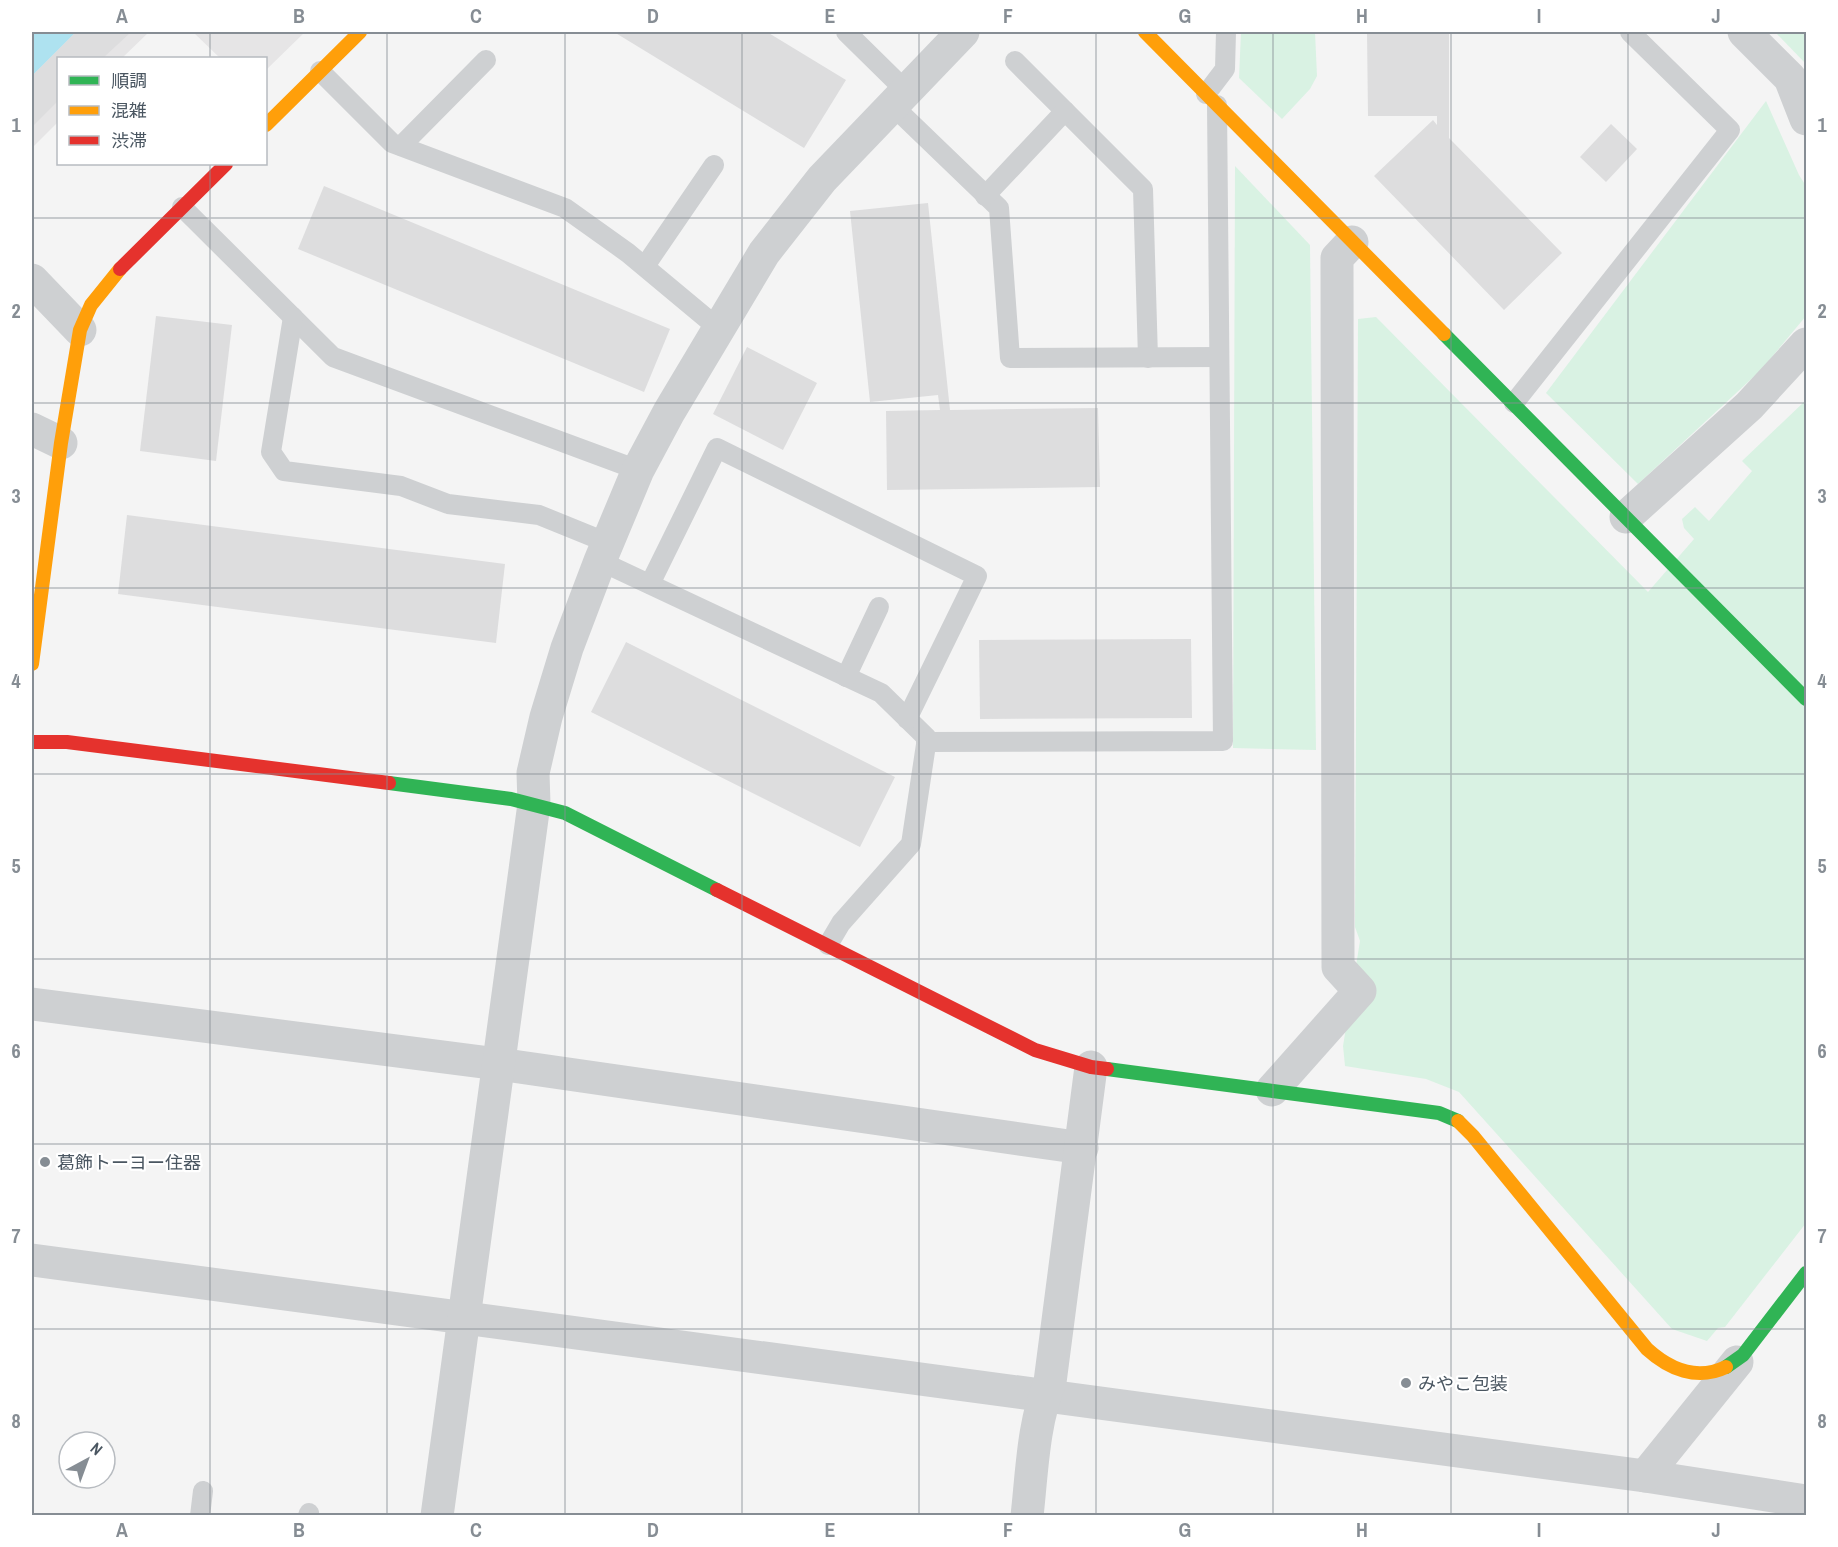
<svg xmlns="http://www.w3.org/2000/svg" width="1838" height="1547" font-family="'Archivo Narrow','Noto Sans JP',sans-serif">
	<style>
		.education { fill: #e6e5e6 }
		.green { fill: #d9f2e3 }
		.water { fill: #aee2f0 }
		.building { fill: #ddddde }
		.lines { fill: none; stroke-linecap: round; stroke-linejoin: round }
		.lane { stroke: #ced0d2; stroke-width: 20 }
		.street { stroke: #ced0d2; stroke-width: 33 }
		.fast { stroke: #30b455; stroke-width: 14 }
		.slow { stroke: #ff9f0a; stroke-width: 14 }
		.jam { stroke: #e5322d; stroke-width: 14 }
		.grid { fill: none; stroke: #868d94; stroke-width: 1.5; stroke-opacity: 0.55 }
		.poi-dot { fill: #868d94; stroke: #fff; stroke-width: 2 }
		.labels { text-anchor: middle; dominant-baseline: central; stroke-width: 4.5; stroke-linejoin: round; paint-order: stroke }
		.poi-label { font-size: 18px; fill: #4a5661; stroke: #fff; text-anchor: start }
		.neatline { fill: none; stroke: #868d94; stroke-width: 2 }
		.grid-label { font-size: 20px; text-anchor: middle; font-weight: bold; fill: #868d94 }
	</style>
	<rect width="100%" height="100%" fill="#f4f4f4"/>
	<g class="education">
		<polygon points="32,32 149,32 122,58 58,58 58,122 32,148"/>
		<polygon points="193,32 305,32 266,70 266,58 220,58"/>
	</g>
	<g class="green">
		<polygon points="1241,32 1315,32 1317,76 1310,89 1282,119 1239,78"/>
		<polygon points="1775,32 1806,32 1806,64"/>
		<polygon points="1766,101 1799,175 1806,186 1806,316 1761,370 1638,484 1546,393"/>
		<polygon points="1235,166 1310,245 1316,750 1233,748"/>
		<polygon points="1376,317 1648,592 1694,539 1684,528 1682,519 1695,507 1709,521 1752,471 1742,461 1806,400 1806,1223 1725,1327 1718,1328 1707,1341 1672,1329 1459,1092 1426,1079 1345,1066 1343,1046 1360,941 1355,927 1358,319"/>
	</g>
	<polygon class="water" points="32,32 76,32 32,76"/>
	<g class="building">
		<polygon points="76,32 131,32 103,58 58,58 58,101 32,127 32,76"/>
		<polygon points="614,32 767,32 846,80 804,148"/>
		<polygon points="1367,32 1449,32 1449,138 1562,253 1504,310 1374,176 1433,120 1437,125 1437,116 1368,116"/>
		<polygon points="1611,124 1637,149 1606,182 1580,157"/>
		<polygon points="324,186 670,329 644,392 298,249"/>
		<polygon points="928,203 950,410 1098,408 1100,487 887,490 886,411 940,410 938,395 870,402 850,211"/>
		<polygon points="156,316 232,325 216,461 140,451"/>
		<polygon points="747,347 817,383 783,450 713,414"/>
		<polygon points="127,515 505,564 496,643 118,594"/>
		<polygon points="1191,639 1192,718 980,719 979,640"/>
		<polygon points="626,642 895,777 860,847 591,712"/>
	</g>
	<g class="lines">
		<g class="lane">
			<polyline points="846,32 906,91"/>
			<polyline points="1015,61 1143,189 1148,358"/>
			<polyline points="320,71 392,143 565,208 628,253 718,328"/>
			<polyline points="1206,94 1225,69 1226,32"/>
			<polyline points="892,105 999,208 1010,358 1219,357"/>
			<polyline points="401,146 486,60"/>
			<polyline points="985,196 1065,111"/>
			<polyline points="182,207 333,357 638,470"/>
			<polyline points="645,266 714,165"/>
			<polyline points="293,317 271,452 284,471 401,486 448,504 539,515 608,543"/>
			<polyline points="1514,403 1730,130 1630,32"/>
			<polyline points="600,561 881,693 927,738 911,844 841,923 828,945"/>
			<polyline points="650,584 717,448 977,576 907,719"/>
			<polyline points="846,677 879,607"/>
			<polyline points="926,742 1223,741 1217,105"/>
			<polyline points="200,1516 203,1491"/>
			<polyline points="308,1516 309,1513"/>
		</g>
		<g class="street">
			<polyline points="1744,32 1790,78 1806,119"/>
			<polyline points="32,280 80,330"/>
			<polyline points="32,429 61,443"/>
			<polyline points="1626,517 1749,406 1806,344"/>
			<polyline points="32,1004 498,1064 1082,1148"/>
			<polyline points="1272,1090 1360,991 1338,967 1337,258 1352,242"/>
			<polyline points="32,1260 1645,1476 1806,1501"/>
			<polyline points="1645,1476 1737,1362"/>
			<polyline points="437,1516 534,804 533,773 546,717 567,648 600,561 638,470 669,412 764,253 822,179 963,32"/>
			<path d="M 1027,1516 C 1032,1472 1033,1423 1050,1382 L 1091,1067"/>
		</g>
		<g class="fast">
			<polyline points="1444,334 1806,699"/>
			<polyline points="389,783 511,799 565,813 717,890"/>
			<polyline points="1107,1069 1439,1113 1458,1121"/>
			<polyline points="1726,1367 1743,1355 1806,1273"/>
		</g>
		<g class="slow">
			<polyline points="1145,32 1444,334"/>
			<polyline points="266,125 360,32"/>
			<polyline points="32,664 61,443 80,330 91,305 120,269"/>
			<path d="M 1458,1121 L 1473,1136 L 1647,1349 C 1669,1369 1697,1381 1726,1367"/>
		</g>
		<g class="jam">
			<polyline points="120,269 226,164"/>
			<polyline points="32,742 67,742 389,783"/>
			<polyline points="717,890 1035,1050 1091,1067 1107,1069"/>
		</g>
	</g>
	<path class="grid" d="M 210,32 L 210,58M 387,32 L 387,1516M 565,32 L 565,1516M 742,32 L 742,1516M 919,32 L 919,1516M 1096,32 L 1096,1516M 1273,32 L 1273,1516M 1451,32 L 1451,1516M 1628,32 L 1628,1516M 210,164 L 210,1516M 32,218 L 1806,218M 32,403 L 1806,403M 32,588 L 1806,588M 32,774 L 1806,774M 32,959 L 1806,959M 32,1144 L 1806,1144M 32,1329 L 1806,1329"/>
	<g class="poi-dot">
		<circle cx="45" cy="1162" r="6"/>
		<circle cx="1406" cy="1383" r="6"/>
	</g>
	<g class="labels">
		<g class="poi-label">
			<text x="57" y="1162">葛飾トーヨー住器</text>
			<text x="1418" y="1383">みやこ包装</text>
		</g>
	</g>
	<rect width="1838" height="1547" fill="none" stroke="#ffffff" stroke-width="66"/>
	<rect x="57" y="57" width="210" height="108" fill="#ffffff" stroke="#b7bbc0" stroke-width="1.5"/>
	<rect x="69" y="76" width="30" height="9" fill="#30b455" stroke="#b7bbc0" stroke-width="1.5"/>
	<text x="111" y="87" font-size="18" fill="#4a5661">順調</text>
	<rect x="69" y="106" width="30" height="9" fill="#ff9f0a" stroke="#b7bbc0" stroke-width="1.5"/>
	<text x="111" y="117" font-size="18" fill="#4a5661">混雑</text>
	<rect x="69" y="136" width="30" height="9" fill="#e5322d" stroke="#b7bbc0" stroke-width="1.5"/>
	<text x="111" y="147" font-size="18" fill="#4a5661">渋滞</text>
	<g transform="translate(87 1460) rotate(41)"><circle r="28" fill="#ffffff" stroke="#b7bbc0" stroke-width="1.5"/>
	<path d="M0-4.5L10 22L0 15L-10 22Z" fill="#868d94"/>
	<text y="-9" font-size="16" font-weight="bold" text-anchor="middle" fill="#4a5661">N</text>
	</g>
	<rect x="33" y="33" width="1772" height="1481" class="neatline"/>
	<g class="grid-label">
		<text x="122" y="23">A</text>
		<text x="299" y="23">B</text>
		<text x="476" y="23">C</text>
		<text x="653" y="23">D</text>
		<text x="830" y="23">E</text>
		<text x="1008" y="23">F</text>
		<text x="1185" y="23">G</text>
		<text x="1362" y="23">H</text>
		<text x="1539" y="23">I</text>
		<text x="1716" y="23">J</text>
		<text x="16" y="132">1</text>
		<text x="1822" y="132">1</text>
		<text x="16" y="318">2</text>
		<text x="1822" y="318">2</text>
		<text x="16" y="503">3</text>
		<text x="1822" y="503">3</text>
		<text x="16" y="688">4</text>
		<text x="1822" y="688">4</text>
		<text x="16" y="873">5</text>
		<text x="1822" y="873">5</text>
		<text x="16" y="1058">6</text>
		<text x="1822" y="1058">6</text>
		<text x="16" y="1243">7</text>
		<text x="1822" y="1243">7</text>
		<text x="16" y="1428">8</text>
		<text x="1822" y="1428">8</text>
		<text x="122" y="1537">A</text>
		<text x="299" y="1537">B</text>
		<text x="476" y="1537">C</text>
		<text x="653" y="1537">D</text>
		<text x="830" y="1537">E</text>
		<text x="1008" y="1537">F</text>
		<text x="1185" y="1537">G</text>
		<text x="1362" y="1537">H</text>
		<text x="1539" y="1537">I</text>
		<text x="1716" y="1537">J</text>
	</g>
</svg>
